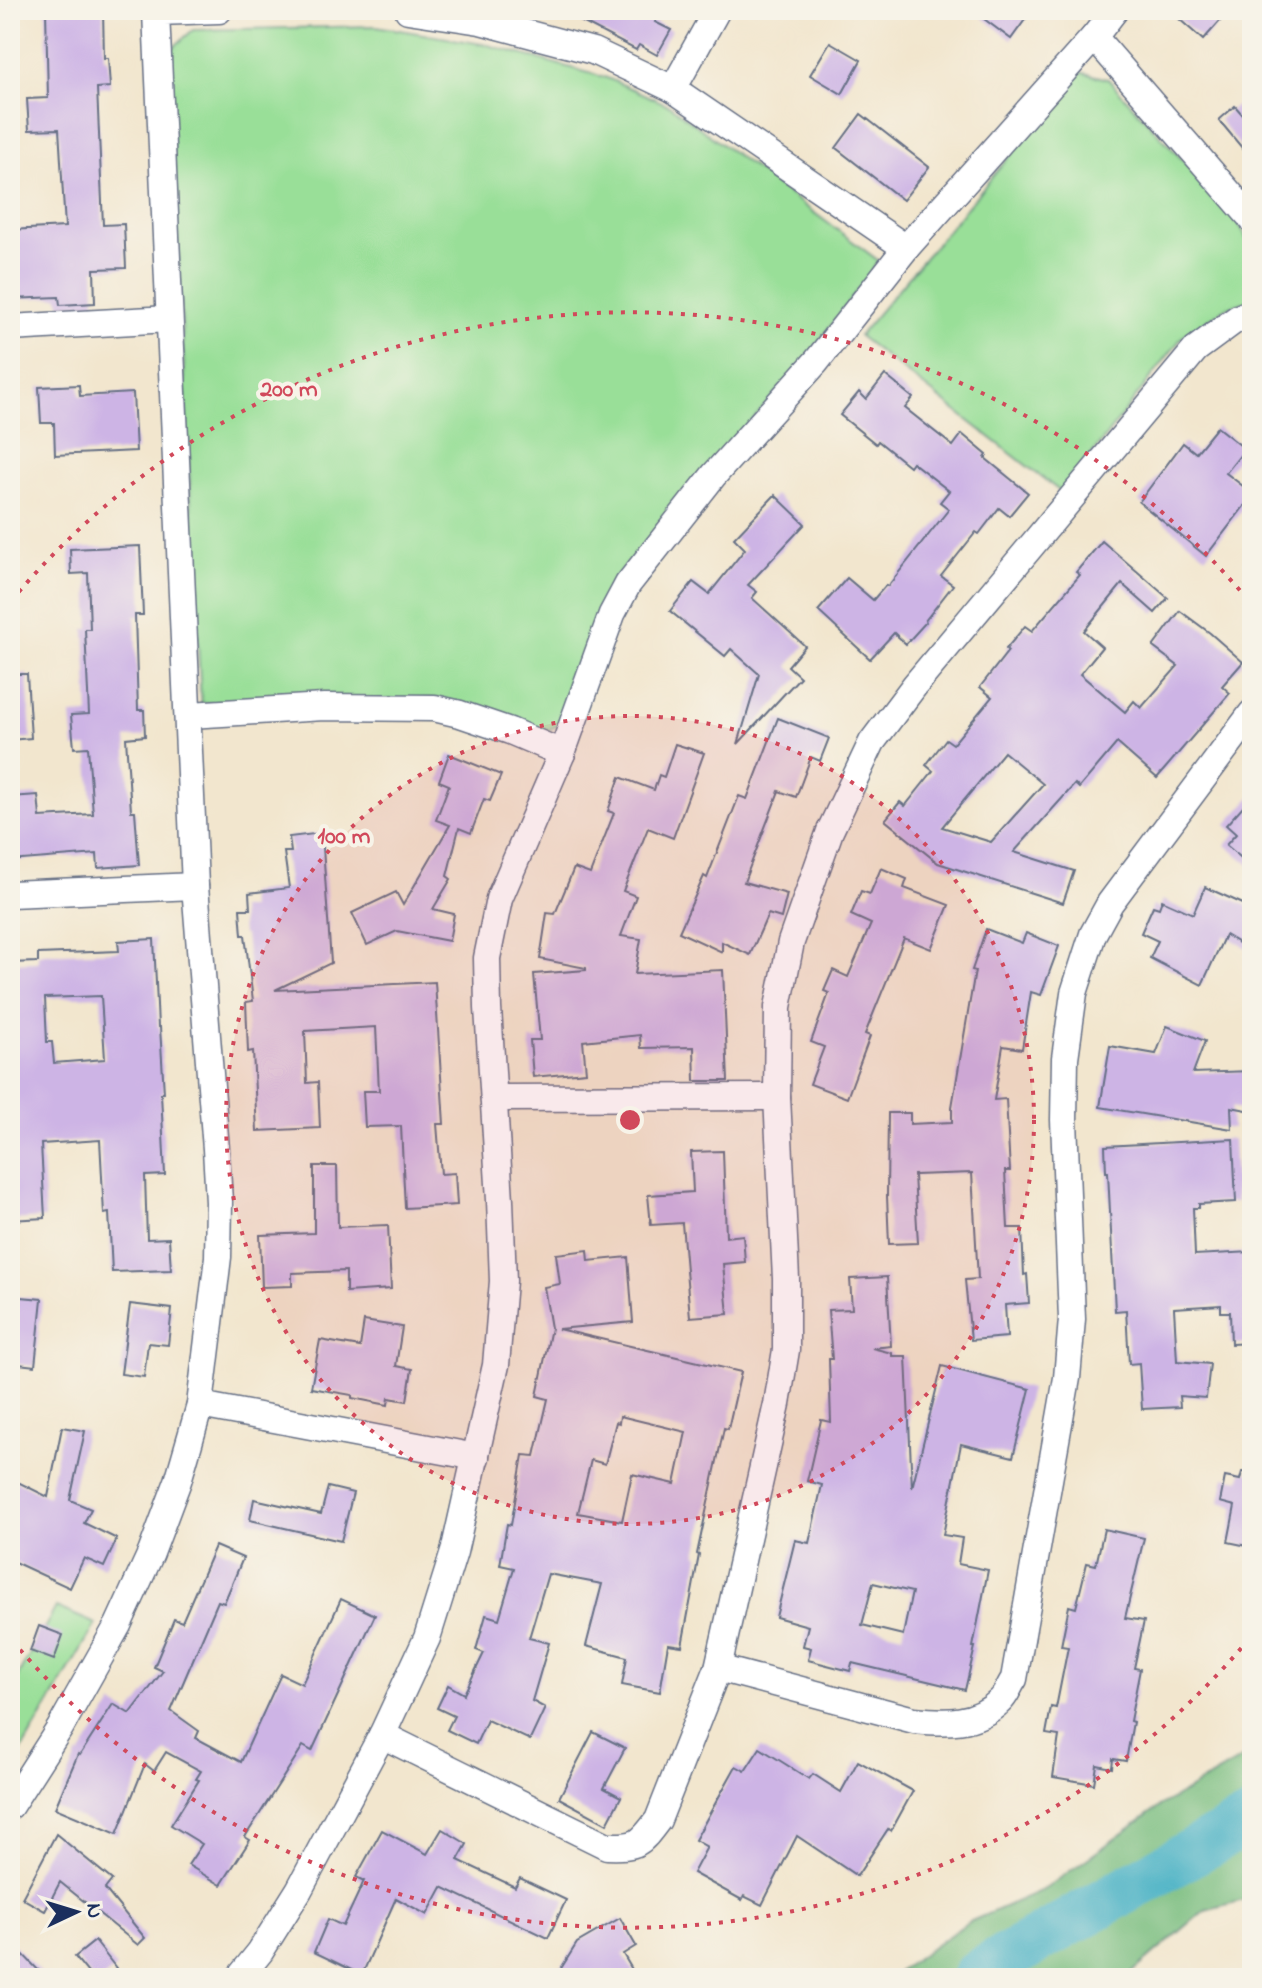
<svg xmlns="http://www.w3.org/2000/svg" width="1262" height="1988" font-family="'Indie Flower',sans-serif">
	<style>
		.green { fill: #99df98; stroke: #5a877b; stroke-width: 2 }
		.forest { fill: #7abe80; stroke: #4a766f; stroke-width: 2 }
		.lines { fill: none; stroke-linecap: round; stroke-linejoin: round }
		.river { stroke: #47b1c5; stroke-width: 48 }
		.building { fill: #cdb4e5; fill-rule: evenodd }
		.minor-casing { stroke: #666f85; stroke-width: 29 }
		.minor { stroke: #fff; stroke-width: 26 }
		.ring { fill: none; stroke: #d1495b; stroke-width: 4; stroke-dasharray: 4 8 }
		.centre { fill: #d1495b; stroke: #f7f3e8; stroke-width: 4 }
		.ring-label { font-size: 24px; text-anchor: middle; font-weight: bold; fill: #d1495b; stroke: #f7f3e8; stroke-width: 8; stroke-linejoin: round; paint-order: stroke }
	</style>
	<rect width="100%" height="100%" fill="#f7f3e8"/>
	<filter id="ink" filterUnits="userSpaceOnUse"><feTurbulence type="fractalNoise" baseFrequency=".0125" numOctaves="2"/><feDisplacementMap in="SourceGraphic" scale="16" xChannelSelector="R" yChannelSelector="G"/><feConvolveMatrix kernelMatrix="1 2 1 2 8 2 1 2 1" color-interpolation-filters="sRGB"/></filter>
	<filter id="wash" filterUnits="userSpaceOnUse"><feTurbulence type="fractalNoise" baseFrequency=".006" numOctaves="4" result="noise"/><feDisplacementMap in="SourceGraphic" scale="32" xChannelSelector="R" yChannelSelector="G"/><feGaussianBlur stdDeviation="1.8" result="paint"/><feColorMatrix in="noise" values="0 0 0 0 0 0 0 0 0 0 0 0 0 0 0 0 0 1.4 0 .05"/><feComposite in="paint" operator="in"/></filter>
	<g filter="url(#wash)">
		<rect width="100%" height="100%" fill="#f2e6ce"/>
		<g class="green">
			<polygon points="376,26 488,45 607,78 669,105 879,261 809,355 614,580 565,722 544,732 437,699 201,703 168,52 193,30"/>
			<polygon points="1080,72 1108,79 1237,219 1252,250 1252,300 1228,307 1183,336 1062,493 859,336"/>
			<polygon points="56,1607 96,1624 10,1770 10,1690"/>
		</g>
		<polygon class="forest" points="1252,1753 1252,1898 1205,1910 1126,1978 897,1978 899,1971 967,1923 1045,1889 1159,1807"/>
		<g class="lines">
			<polyline class="river" points="975,1978 977,1974 1237,1827 1252,1820"/>
		</g>
		<g id="blocks">
			<g class="building">
				<polygon points="46,10 103,10 104,58 108,58 110,87 97,88 103,225 124,224 126,268 94,269 95,303 60,305 59,297 10,299 10,230 65,227 59,129 29,130 27,99 48,98"/>
				<polygon points="559,10 661,10 655,22 671,30 657,55 639,45 636,50"/>
				<polygon points="972,10 1032,10 1011,39"/>
				<polygon points="1169,10 1230,10 1203,40"/>
				<polygon points="830,42 861,60 842,94 810,75"/>
				<polygon points="1235,106 1242,114 1252,106 1252,160 1219,120"/>
				<polygon points="861,114 929,167 903,200 836,148"/>
				<polygon points="885,375 913,398 905,408 953,446 962,434 987,455 985,458 1028,493 1009,516 999,508 979,534 976,532 941,576 953,585 925,621 926,622 906,644 894,633 870,659 818,611 847,578 873,600 886,585 888,586 949,509 940,502 949,491 912,462 909,466 878,441 876,444 840,415 859,392 866,399"/>
				<polygon points="79,385 80,396 133,393 136,451 55,455 54,423 41,423 39,387"/>
				<polygon points="1217,427 1245,449 1226,473 1252,493 1252,496 1206,556 1139,502 1183,443 1196,453"/>
				<polygon points="775,495 805,524 748,585 757,592 752,598 805,646 788,666 800,677 738,744 759,674 731,649 725,656 670,611 693,582 709,594 745,549 734,538"/>
				<path d="M 1102,541 L 1168,598 L 1155,613 L 1122,584 L 1084,631 L 1102,647 L 1080,674 L 1125,712 L 1134,701 L 1141,708 L 1178,666 L 1153,647 L 1180,611 L 1210,633 L 1243,662 L 1222,686 L 1230,693 L 1157,778 L 1117,743 L 1079,788 L 1075,784 L 1014,852 L 1074,871 L 1063,903 L 938,863 L 885,820 L 900,802 L 905,806 L 933,771 L 926,765 L 946,739 L 953,744 L 992,697 L 980,687 L 1008,651 L 1006,649 L 1025,626 L 1032,631 L 1080,575 L 1076,572 ZM 1004,752 L 1043,784 L 991,842 L 942,827 Z"/>
				<polygon points="140,546 143,615 135,615 138,710 144,710 145,736 126,738 131,811 135,811 139,865 98,868 97,854 10,861 10,797 38,795 40,817 93,814 88,747 74,748 71,715 89,714 85,629 90,629 88,573 71,574 70,549"/>
				<polygon points="10,674 27,674 31,738 10,740"/>
				<polygon points="778,718 829,738 820,761 811,757 796,797 779,791 744,882 787,894 781,918 768,914 750,955 722,942 722,952 679,932 704,876 707,878 739,796 747,799"/>
				<polygon points="675,744 704,753 673,838 648,828 623,891 636,896 621,936 641,939 635,974 723,970 728,1081 695,1081 694,1047 641,1048 640,1035 583,1041 586,1072 533,1077 530,1040 540,1040 534,974 586,970 586,968 540,959 547,913 555,914 574,868 590,874 614,813 608,811 620,777 654,790 659,775 664,777"/>
				<polygon points="449,754 501,775 490,801 484,799 471,833 459,828 447,876 451,879 433,909 454,914 449,941 397,931 367,945 352,913 396,892 403,905 450,825 436,820 449,785 439,781"/>
				<polygon points="1252,796 1252,867 1226,845 1236,834 1226,825"/>
				<polygon points="322,833 331,963 275,990 435,982 444,1124 437,1124 441,1174 455,1173 457,1205 405,1208 401,1126 365,1127 363,1091 379,1091 376,1027 305,1031 307,1083 318,1082 320,1128 257,1131 253,1051 248,1052 246,1002 253,1001 245,935 242,935 240,909 250,909 249,893 289,888 284,852 291,852 289,837"/>
				<polygon points="881,868 907,879 904,888 949,905 931,949 904,938 865,1034 870,1036 847,1098 810,1084 824,1047 811,1042 829,993 824,991 833,970 848,977 871,924 851,915 861,891 870,894"/>
				<polygon points="1205,887 1252,908 1252,951 1225,935 1202,985 1150,958 1158,941 1141,933 1153,906 1159,908 1162,900 1193,914"/>
				<polygon points="986,929 1022,943 1026,933 1059,946 1041,995 1031,992 1022,1049 1003,1046 994,1100 1006,1099 1010,1171 1005,1171 1008,1228 1022,1228 1024,1275 1027,1274 1029,1303 1005,1305 1007,1337 971,1340 965,1280 978,1279 972,1173 914,1175 918,1243 889,1244 887,1196 888,1113 910,1113 910,1124 952,1122 952,1107 975,971 972,970"/>
				<path d="M 154,939 L 158,1027 L 160,1027 L 164,1093 L 161,1093 L 165,1175 L 145,1176 L 147,1239 L 169,1238 L 171,1270 L 112,1272 L 109,1213 L 104,1214 L 100,1140 L 41,1144 L 45,1218 L 10,1220 L 10,963 L 38,962 L 38,954 L 119,951 L 118,941 ZM 101,996 L 105,1059 L 54,1063 L 52,1042 L 47,1042 L 45,998 Z"/>
				<polygon points="1167,1026 1205,1041 1193,1073 1252,1071 1252,1111 1231,1107 1232,1129 1100,1107 1110,1046 1156,1054"/>
				<polygon points="1233,1139 1236,1202 1199,1204 1199,1208 1193,1208 1195,1255 1252,1252 1252,1343 1231,1344 1230,1312 1221,1312 1221,1305 1174,1308 1177,1361 1210,1364 1206,1398 1179,1396 1180,1407 1142,1409 1139,1363 1129,1364 1126,1310 1115,1311 1108,1172 1106,1172 1105,1146"/>
				<polygon points="723,1151 726,1237 743,1235 745,1262 723,1264 728,1314 690,1317 682,1223 651,1225 648,1195 693,1192 691,1152"/>
				<polygon points="314,1166 337,1166 338,1227 388,1225 391,1289 346,1292 346,1271 292,1273 292,1286 262,1287 260,1235 314,1233"/>
				<path d="M 588,1250 L 589,1261 L 628,1257 L 633,1322 L 558,1329 L 741,1372 L 728,1429 L 724,1428 L 697,1554 L 699,1555 L 682,1646 L 668,1644 L 660,1692 L 622,1685 L 627,1657 L 586,1646 L 602,1584 L 548,1574 L 529,1638 L 549,1643 L 532,1701 L 545,1708 L 530,1740 L 487,1720 L 476,1744 L 447,1730 L 454,1716 L 437,1708 L 448,1685 L 464,1694 L 484,1653 L 476,1650 L 486,1615 L 499,1619 L 514,1568 L 500,1565 L 507,1524 L 511,1525 L 523,1455 L 535,1456 L 548,1399 L 537,1396 L 551,1328 L 544,1287 L 560,1284 L 556,1254 ZM 620,1416 L 686,1432 L 675,1484 L 632,1474 L 622,1521 L 578,1513 L 591,1460 L 605,1464 L 616,1422 L 619,1423 Z"/>
				<path d="M 887,1277 L 891,1346 L 872,1348 L 892,1353 L 892,1356 L 906,1356 L 912,1488 L 942,1366 L 1030,1389 L 1013,1457 L 961,1444 L 943,1535 L 962,1538 L 958,1564 L 988,1570 L 973,1647 L 975,1647 L 965,1690 L 852,1663 L 850,1671 L 808,1660 L 811,1648 L 803,1646 L 808,1626 L 776,1617 L 795,1540 L 809,1543 L 822,1485 L 807,1481 L 821,1420 L 831,1422 L 829,1359 L 832,1359 L 828,1310 L 852,1309 L 850,1279 ZM 873,1583 L 912,1592 L 903,1635 L 862,1625 Z"/>
				<polygon points="10,1296 42,1299 35,1366 10,1363"/>
				<polygon points="130,1304 172,1309 168,1345 148,1343 144,1377 121,1374"/>
				<polygon points="364,1321 402,1327 396,1366 412,1369 407,1401 389,1398 388,1405 352,1398 352,1395 311,1388 320,1340 360,1347"/>
				<polygon points="62,1427 85,1431 70,1500 91,1509 84,1523 117,1539 104,1567 84,1558 70,1588 10,1560 10,1478 48,1497"/>
				<polygon points="1242,1472 1252,1473 1252,1547 1228,1542 1235,1506 1220,1502 1225,1477 1240,1480"/>
				<polygon points="328,1487 353,1493 341,1541 250,1520 254,1499 321,1514"/>
				<polygon points="1104,1529 1144,1538 1125,1618 1144,1621 1134,1668 1140,1669 1130,1721 1133,1722 1126,1761 1113,1759 1112,1768 1097,1765 1094,1784 1053,1777 1059,1736 1046,1734 1051,1707 1056,1708 1068,1647 1061,1646 1069,1606 1076,1608 1087,1563 1096,1565"/>
				<polygon points="215,1546 243,1558 224,1603 218,1601 171,1711 199,1731 196,1738 241,1762 281,1674 302,1684 341,1599 375,1615 312,1751 303,1746 245,1837 250,1840 221,1885 188,1865 202,1844 171,1825 199,1780 196,1779 201,1771 166,1752 154,1771 145,1764 117,1834 55,1808 78,1754 80,1755 113,1704 130,1714 163,1671 154,1667 174,1619 182,1622"/>
				<polygon points="39,1626 63,1635 54,1660 30,1651"/>
				<polygon points="593,1732 625,1748 604,1788 621,1797 607,1824 559,1798"/>
				<polygon points="760,1748 809,1779 813,1774 841,1792 858,1761 913,1791 891,1831 888,1829 857,1876 797,1836 762,1905 744,1896 742,1900 693,1873 707,1847 695,1840 736,1766 745,1771"/>
				<polygon points="442,1829 467,1844 458,1860 515,1887 520,1878 566,1900 548,1938 442,1887 427,1915 396,1898 362,1975 314,1952 328,1919 343,1926 364,1881 356,1877 382,1830 427,1854"/>
				<polygon points="56,1834 112,1880 105,1889 145,1938 138,1945 60,1882 45,1911 22,1898"/>
				<polygon points="620,1918 636,1946 623,1954 637,1978 555,1978 577,1943"/>
				<polygon points="10,1941 46,1978 10,1978"/>
				<polygon points="95,1941 116,1968 103,1978 92,1978 75,1957"/>
			</g>
		</g>
	</g>
	<g filter="url(#ink)">
		<use href="#blocks" fill-opacity="0" stroke="#666f85" stroke-width="2"/>
		<g class="lines">
			<defs>
				<g id="minor">
					<polyline points="408,10 480,21 593,51 673,89 906,248"/>
					<polyline points="1094,37 1252,219"/>
					<polyline points="673,89 717,10"/>
					<polyline points="10,328 169,319"/>
					<polyline points="189,715 324,707 434,708 460,714 510,731 562,753"/>
					<polyline points="10,894 195,886"/>
					<polyline points="494,1098 777,1097"/>
					<polyline points="200,1405 476,1457"/>
					<path d="M 718,1668 L 914,1720 C 945,1723 976,1725 1000,1701 C 1006,1696 1009,1686 1014,1679 L 1067,1378 L 1072,1319 L 1064,1120 L 1065,1058 L 1074,993 L 1093,934 L 1110,903 L 1252,713"/>
					<path d="M 382,1735 L 607,1846 C 638,1847 640,1844 658,1820 L 718,1668 L 777,1404 L 786,1350 L 786,1279 L 777,1097 L 778,1007 L 791,942 L 830,831 L 872,742 L 915,685 L 1196,349 L 1238,318 L 1252,312"/>
					<polyline points="10,1806 60,1728 118,1625 151,1553 178,1481 200,1405 218,1257 219,1202 216,1149 195,886 156,12 219,10"/>
					<polyline points="239,1978 260,1952 299,1890 382,1735 427,1638 454,1552 496,1365 503,1281 500,1200 488,1008 487,958 499,899 562,753 612,614 628,584 714,475 816,362 906,248 1094,37 1115,10"/>
				</g>
			</defs>
			<use href="#minor" class="minor-casing"/>
			<use href="#minor" class="minor"/>
		</g>
	</g>
	<circle cx="630" cy="1120" r="404" fill="#d1495b" fill-opacity=".12"/>
	<g class="ring">
		<circle cx="630" cy="1120" r="404"/>
		<path d="M1249 1639A808 808 0 0 1 11 1639M11 601A808 808 0 0 1 1249 601"/>
	</g>
	<circle cx="630" cy="1120" r="12" class="centre"/>
	<g class="ring-label">
		<text x="289" y="396">200 m</text>
		<text x="344" y="843">100 m</text>
	</g>
	<rect width="1262" height="1988" fill="none" stroke="#f7f3e8" stroke-width="40"/>
	<g transform="translate(76 1912) rotate(86)" stroke="#f7f3e8" stroke-width="6" paint-order="stroke">
	<path d="M0-6L14 30L0 20L-14 30Z" fill="#1b2f5e"/>
	<text y="-12" font-size="22" font-weight="bold" text-anchor="middle" fill="#1b2f5e">N</text>
	</g>
</svg>
